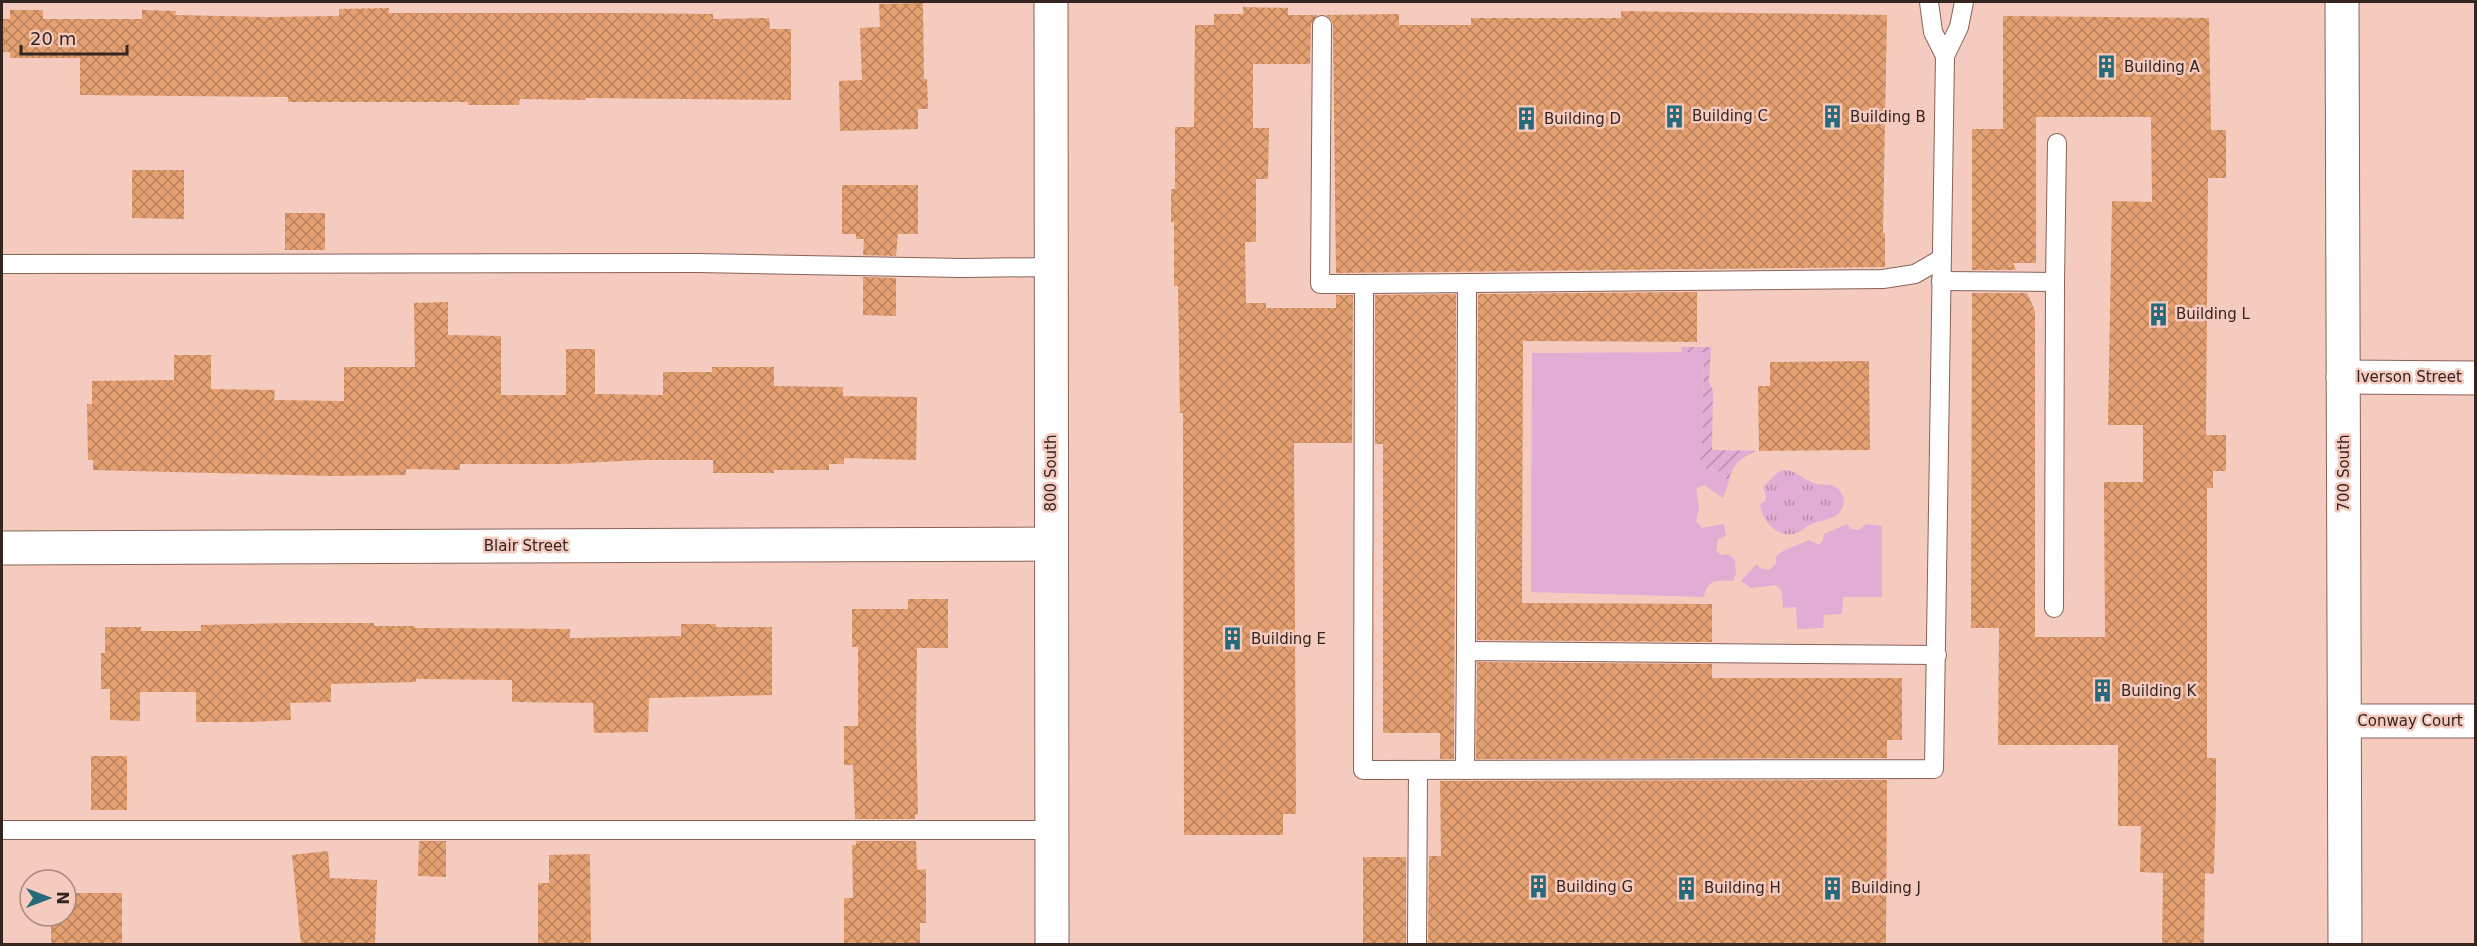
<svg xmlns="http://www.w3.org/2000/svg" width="2477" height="946" font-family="'DejaVu Sans',sans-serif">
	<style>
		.grass { fill: #e2add5 }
		.park { fill: url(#park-tufts) }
		.garden { fill: url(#garden-furrows) }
		.building { fill: url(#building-cross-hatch) }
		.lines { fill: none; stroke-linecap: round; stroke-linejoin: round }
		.service-casing { stroke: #886359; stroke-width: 20 }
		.minor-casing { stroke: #886359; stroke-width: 35 }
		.secondary-casing { stroke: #886359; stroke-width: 35 }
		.service { stroke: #fff; stroke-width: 18 }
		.minor { stroke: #fff; stroke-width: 33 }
		.secondary { stroke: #fff; stroke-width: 33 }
		.labels { text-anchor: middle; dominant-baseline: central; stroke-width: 5; stroke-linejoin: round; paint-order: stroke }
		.poi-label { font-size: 15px; fill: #352521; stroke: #f5cabf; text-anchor: start }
		.street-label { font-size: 15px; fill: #352521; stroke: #f5cabf }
	</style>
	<defs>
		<pattern id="park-tufts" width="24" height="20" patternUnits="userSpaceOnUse" patternTransform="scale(1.5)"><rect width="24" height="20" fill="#e2add5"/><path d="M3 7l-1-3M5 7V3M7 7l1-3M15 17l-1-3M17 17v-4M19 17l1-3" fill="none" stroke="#b88dac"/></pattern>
		<pattern id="garden-furrows" width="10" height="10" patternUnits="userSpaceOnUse" patternTransform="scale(1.5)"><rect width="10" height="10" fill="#e2add5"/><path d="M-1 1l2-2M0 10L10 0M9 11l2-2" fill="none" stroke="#b88dac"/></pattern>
		<pattern id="building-cross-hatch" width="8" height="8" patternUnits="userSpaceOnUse" patternTransform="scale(1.5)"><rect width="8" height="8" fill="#e5a071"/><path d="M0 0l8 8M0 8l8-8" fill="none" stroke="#ba825c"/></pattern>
	</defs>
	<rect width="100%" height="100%" fill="#f5cabf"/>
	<g class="grass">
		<path d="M 1704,352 L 1702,441 L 1711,470 L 1719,471 L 1729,481 L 1723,498 L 1704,485 L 1696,489 L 1699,507 L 1696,521 L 1702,528 L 1724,524 L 1726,536 L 1718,539 L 1716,551 L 1721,555 L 1728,554 L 1735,560 L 1736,574 L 1733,581 C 1718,580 1707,579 1704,597 L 1531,592 L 1532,353 Z"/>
		<polygon points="1847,524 1851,529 1859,530 1866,524 1882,526 1882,597 1843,597 1842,614 1824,615 1823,628 1797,629 1796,607 1783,608 1782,591 1776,585 1751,588 1741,581 1757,564 1760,568 1769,570 1776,564 1776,556 1783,551 1809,540 1819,545 1823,540 1824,534"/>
	</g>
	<path class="park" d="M 1784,470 C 1797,471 1800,477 1811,482 C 1825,489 1834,477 1844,498 C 1844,520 1827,518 1811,524 C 1807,526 1804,530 1799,532 C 1779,541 1762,522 1760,504 L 1765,501 L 1766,496 L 1763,487 L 1777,473 Z"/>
	<path class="garden" d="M 1681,347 L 1711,347 L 1709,382 L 1713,391 L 1712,450 L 1756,451 C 1741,458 1732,464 1729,481 L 1719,471 L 1707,469 L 1700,461 L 1703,451 L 1702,442 L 1704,352 L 1681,352 Z"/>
	<g class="building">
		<polygon points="923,3 924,79 927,79 928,109 918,109 918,129 840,131 839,81 862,80 860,28 880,27 879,4"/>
		<polygon points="1243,7 1288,8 1288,15 1317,15 1311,25 1310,64 1253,64 1253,128 1269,128 1268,179 1256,179 1256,242 1245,242 1246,303 1266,303 1266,308 1336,308 1336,295 1353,295 1352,443 1294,443 1296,814 1283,814 1283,835 1184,835 1183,413 1180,413 1178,286 1174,286 1174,222 1171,222 1171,189 1175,189 1175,127 1194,127 1195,25 1214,25 1214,14 1243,14"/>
		<polygon points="389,8 389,13 627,13 713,14 713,19 769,18 770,29 791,29 791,100 585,98 585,100 520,99 519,105 468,105 468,102 288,102 288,97 80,95 80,58 10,58 10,52 2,52 2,19 10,19 10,10 43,10 43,19 142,19 142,10 176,11 175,15 271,17 339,16 339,9"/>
		<polygon points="1621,11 1887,15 1883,233 1885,233 1885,267 1336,273 1333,25 1331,19 1326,15 1399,14 1399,25 1471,25 1471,18 1621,18"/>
		<polygon points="2003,16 2209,18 2211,130 2226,130 2226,178 2208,178 2206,435 2226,435 2226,471 2213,471 2213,488 2207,488 2207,758 2216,758 2216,799 2214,874 2205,873 2204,945 2162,945 2163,873 2140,872 2141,826 2118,826 2118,745 1998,745 1999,628 1971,628 1972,293 2027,293 2035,311 2035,637 2105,637 2104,482 2143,482 2143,425 2108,425 2112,201 2152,202 2151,117 2036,117 2036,263 2013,263 2016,270 1972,270 1972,129 2003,129"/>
		<polygon points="132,170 184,170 184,219 132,218"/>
		<polygon points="842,185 918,185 918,234 898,234 896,256 863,255 864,239 856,239 856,234 842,234"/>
		<rect x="285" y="213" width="40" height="37"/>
		<polygon points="863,277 896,278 896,316 863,315"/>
		<polygon points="1697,292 1697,342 1523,341 1522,603 1712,604 1712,642 1477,640 1478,294"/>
		<polygon points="1456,294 1454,759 1440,759 1440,733 1383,733 1383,444 1375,444 1375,295"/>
		<polygon points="448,302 448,335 501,336 501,395 566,395 566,349 595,349 595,394 663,395 663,372 712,372 712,367 774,367 774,386 843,387 843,396 917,397 916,460 844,458 844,464 829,464 829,470 774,470 774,473 713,473 713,460 644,460 561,464 460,464 460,470 406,469 406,475 332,476 93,470 93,460 88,460 87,404 92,404 92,381 174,380 174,355 211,355 211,389 275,390 274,400 344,401 344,367 415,367 414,303"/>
		<polygon points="1869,361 1870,450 1759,451 1758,386 1770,386 1770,362"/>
		<polygon points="908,599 948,599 948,648 917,648 916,726 918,814 915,815 915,819 855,819 853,765 844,765 844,726 858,726 858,647 852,647 852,609 908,609"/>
		<polygon points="289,623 374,623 374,626 415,626 415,628 570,629 570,638 681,636 681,624 716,624 716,627 772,627 772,695 649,698 648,732 594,733 593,703 512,702 512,680 416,679 416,682 331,684 331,702 290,703 291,720 250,722 196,722 196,692 140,692 140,721 110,720 110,689 101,689 101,653 105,653 105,627 141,627 141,631 201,631 201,625"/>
		<polygon points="1477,662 1712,664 1712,678 1902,678 1902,740 1887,740 1887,758 1476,759"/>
		<rect x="91" y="756" width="36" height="54"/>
		<polygon points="1887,780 1886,945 1428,945 1429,856 1441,856 1440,781"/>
		<polygon points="419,841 446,841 446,877 418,876"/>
		<polygon points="856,841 916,841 917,870 926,869 926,923 920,923 920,945 844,945 844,898 853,898 852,845 856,845"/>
		<polygon points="328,851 330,878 377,880 375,945 301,945 292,855"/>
		<polygon points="590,854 591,945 538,945 538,883 549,883 549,855"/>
		<rect x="1363" y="857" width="43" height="88"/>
		<polygon points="66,893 122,893 122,945 51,945 51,916 66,916"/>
	</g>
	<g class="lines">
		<defs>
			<g id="service">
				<polyline points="1929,2 1933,32 1945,56"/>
				<polyline points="1322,25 1320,284 1364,284 1363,770 1934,769 1945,56 1959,27 1964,2"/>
				<polyline points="2,264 698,263 962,268 1051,267"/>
				<polyline points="1941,281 2055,282 2054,608"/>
				<polyline points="2055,282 2057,143"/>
				<polyline points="1364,284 1883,279 1915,274 1941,259"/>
				<polyline points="1466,651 1467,283"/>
				<polyline points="1465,770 1466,651 1937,655"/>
				<polyline points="2,830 1052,830"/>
				<polyline points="1417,944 1418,770"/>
			</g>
			<g id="minor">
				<polyline points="2342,2 2345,944"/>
				<polyline points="2343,377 2476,378"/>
				<polyline points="2,548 1051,544"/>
				<polyline points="2345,721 2476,721"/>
			</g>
			<polyline id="secondary" points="1051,2 1052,944"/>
		</defs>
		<use href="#service" class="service-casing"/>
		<use href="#minor" class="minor-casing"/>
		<use href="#secondary" class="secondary-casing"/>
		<use href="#service" class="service"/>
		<use href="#minor" class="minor"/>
		<use href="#secondary" class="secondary"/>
	</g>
	<defs>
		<symbol id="building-bare" viewBox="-9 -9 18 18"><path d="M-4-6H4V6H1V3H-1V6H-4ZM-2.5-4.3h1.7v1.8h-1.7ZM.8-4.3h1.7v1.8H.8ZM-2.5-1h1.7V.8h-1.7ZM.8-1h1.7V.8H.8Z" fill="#266b7b" stroke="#f5cabf" stroke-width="2.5" paint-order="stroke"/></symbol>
	</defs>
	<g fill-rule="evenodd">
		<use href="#building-bare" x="2090" y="50" width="33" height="33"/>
		<use href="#building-bare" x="1658" y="100" width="33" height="33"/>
		<use href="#building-bare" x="1816" y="100" width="33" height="33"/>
		<use href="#building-bare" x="1510" y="102" width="33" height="33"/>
		<use href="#building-bare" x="2142" y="298" width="33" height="33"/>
		<use href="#building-bare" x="1216" y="622" width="33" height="33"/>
		<use href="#building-bare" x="2086" y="674" width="33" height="33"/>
		<use href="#building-bare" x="1522" y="870" width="33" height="33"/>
		<use href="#building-bare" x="1670" y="872" width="33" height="33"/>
		<use href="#building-bare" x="1816" y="872" width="33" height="33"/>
	</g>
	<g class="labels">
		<g class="poi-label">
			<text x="2124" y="67">Building A</text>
			<text x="1692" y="116">Building C</text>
			<text x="1850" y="117">Building B</text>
			<text x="1544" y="119">Building D</text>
			<text x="2176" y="314">Building L</text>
			<text x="1251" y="639">Building E</text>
			<text x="2121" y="691">Building K</text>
			<text x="1556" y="887">Building G</text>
			<text x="1704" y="888">Building H</text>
			<text x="1851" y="888">Building J</text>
		</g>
		<g class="street-label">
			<text x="2409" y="377">Iverson Street</text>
			<text transform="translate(1051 473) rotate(-90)">800 South</text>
			<text transform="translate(2344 473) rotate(-90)">700 South</text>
			<text x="526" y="546">Blair Street</text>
			<text x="2410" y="721">Conway Court</text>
		</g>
	</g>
	<rect width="2477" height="946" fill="none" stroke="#352521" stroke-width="6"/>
	<g transform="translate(48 898) rotate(90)"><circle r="28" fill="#f5cabf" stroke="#a88880" stroke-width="1.5"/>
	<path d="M0-4.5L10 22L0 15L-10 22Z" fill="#266b7b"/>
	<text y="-9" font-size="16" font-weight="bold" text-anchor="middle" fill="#352521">N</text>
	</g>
	<path d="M21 45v9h106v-9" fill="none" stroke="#352521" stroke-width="3"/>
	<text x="30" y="45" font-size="18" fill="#352521" stroke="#f5cabf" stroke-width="4.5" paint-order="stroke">20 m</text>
</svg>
